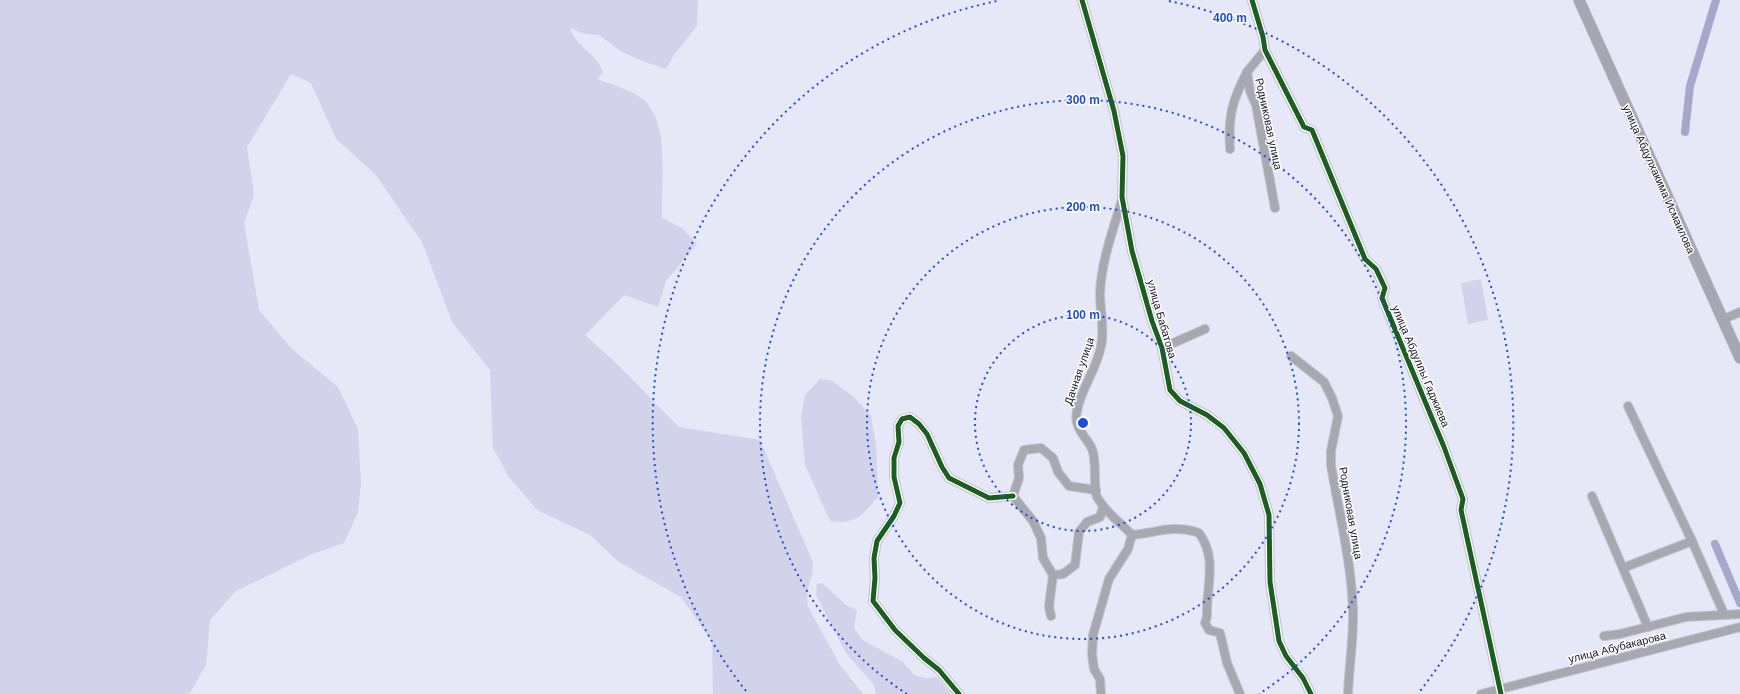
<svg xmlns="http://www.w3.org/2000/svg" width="1740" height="694" font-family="Arial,sans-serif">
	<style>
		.green { fill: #d2d3eb }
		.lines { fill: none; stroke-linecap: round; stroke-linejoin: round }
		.canal { stroke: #a6a7c9; stroke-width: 8 }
		.street-casing { stroke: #c2c3cf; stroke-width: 10 }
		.secondary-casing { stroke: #c2c3cf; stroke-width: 12 }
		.street { stroke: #a7a8b0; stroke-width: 8 }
		.secondary { stroke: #a6a7b1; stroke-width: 11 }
		.cycleway-casing { stroke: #fff; stroke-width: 8 }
		.cycleway { stroke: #1b5e20; stroke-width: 5 }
		.ring { fill: none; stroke: #1d4ed8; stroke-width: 2; stroke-dasharray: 2 4 }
		.labels { text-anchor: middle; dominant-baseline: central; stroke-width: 3; stroke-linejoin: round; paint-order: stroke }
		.street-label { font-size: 11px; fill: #161622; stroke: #fff }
		.centre { fill: #1d4ed8; stroke: #fff; stroke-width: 2 }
		.ring-label { font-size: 12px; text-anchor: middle; font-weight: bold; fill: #1d4ed8; stroke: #fff; stroke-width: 3; stroke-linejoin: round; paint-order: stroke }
	</style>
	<rect width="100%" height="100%" fill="#e6e7f7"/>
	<g class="green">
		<path d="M 0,0 L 698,0 L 697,26 L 674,55 L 666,69 L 645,62 L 622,52 L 599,35 L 584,34 L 570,28 C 575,46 598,54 603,73 L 597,79 C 613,85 632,90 645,101 C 670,126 661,185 662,218 L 682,228 L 697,244 L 666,281 L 658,307 L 624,295 L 585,335 L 614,361 L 679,427 L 760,440 L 812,560 C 816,577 804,585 808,607 L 840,665 L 863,694 L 713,694 L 712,641 L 681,597 L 619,562 L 590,535 L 537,510 L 509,477 L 493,448 L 490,370 L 452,322 L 422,242 L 375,174 L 336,139 L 311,83 L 291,74 L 247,147 L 254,195 L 244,223 L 259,310 L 292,349 L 338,387 L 358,429 L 361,484 L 358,512 L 344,543 L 310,555 L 236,591 L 210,620 L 206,665 L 190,693 L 187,694 L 0,694 Z"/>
		<polygon points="1481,279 1488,320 1468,324 1461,283"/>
		<path d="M 820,379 L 832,381 L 854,397 L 871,416 L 876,446 L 878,497 C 862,515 856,525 830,521 L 805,465 L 801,417 L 805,395 Z"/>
		<polygon points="822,583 846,605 857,610 854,627 861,639 903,662 914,675 925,678 937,677 951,694 876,694 874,685 846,653 816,595 817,584"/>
	</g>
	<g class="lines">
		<g class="canal">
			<polyline points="1685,132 1690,86 1716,0"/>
			<polyline points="1715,544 1740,603"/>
		</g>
		<defs>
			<g id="street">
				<polyline points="1082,0 1114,111 1123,156 1122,197 1132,251 1152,321 1162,348 1170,390 1180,401 1207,415 1224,428 1244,453 1260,484 1269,515 1270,582 1279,641 1286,656 1303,678 1311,694"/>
				<polyline points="1252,0 1263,37 1265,50 1304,127 1312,130 1365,259 1376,269 1385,288 1382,298 1444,447 1463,499 1461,510 1501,694"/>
				<polyline points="1265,50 1247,72 1250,91 1256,105 1275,208"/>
				<path d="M 1230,149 C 1228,116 1232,101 1247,72"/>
				<polyline points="1722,320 1740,312"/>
				<polyline points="1162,348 1205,329"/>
				<path d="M 1291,356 L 1324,382 L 1332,398 L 1338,416 L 1331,451 L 1331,465 C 1339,513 1351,560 1353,609 C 1354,637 1349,666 1348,694"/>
				<polyline points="1628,406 1692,541 1724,614"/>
				<polyline points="1013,496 1019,478 1018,465 1024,450 1041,448 1053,458 1058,472 1069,486 1096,490"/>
				<polyline points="1013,496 1033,521 1041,538 1043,558 1053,575"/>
				<polyline points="1592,496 1648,627"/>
				<path d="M 1132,535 C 1157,533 1172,524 1199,533 C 1218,559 1206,586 1207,616 L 1205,623 L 1209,630 L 1220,633 L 1227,663 L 1240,694"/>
				<polyline points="1623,568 1692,541"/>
				<polyline points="1051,616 1049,606 1053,575 1063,574 1075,565 1079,532 1087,522 1100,517 1103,507"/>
				<polyline points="1604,636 1620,634 1686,617 1740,614"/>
				<polyline points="959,694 939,670 924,658 895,630 873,601 875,578 874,558 877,541 894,516 900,503 894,477 894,458 899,442 898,426 902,419 910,417 919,424 927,434 942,467 949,478 989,498 1013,496"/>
				<path d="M 1101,694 L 1100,679 L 1094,669 L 1092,655 L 1093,635 L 1109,579 L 1128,549 L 1132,535 C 1120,522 1106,513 1097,497 C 1093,489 1097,460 1092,449 C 1086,436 1073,428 1077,411 C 1081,388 1097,369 1101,346 C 1105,329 1100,311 1100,294 C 1101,262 1113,230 1122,200"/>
				<polyline points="1481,694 1740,627"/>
			</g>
			<polyline id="secondary" points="1579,0 1740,358"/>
		</defs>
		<use href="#street" class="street-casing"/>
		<use href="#secondary" class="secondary-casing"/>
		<use href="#street" class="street"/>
		<use href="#secondary" class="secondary"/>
		<defs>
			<g id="cycleway">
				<polyline points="1082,0 1114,111 1123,156 1122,197 1132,251 1152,321 1162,348 1170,390 1180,401 1207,415 1224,428 1244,453 1260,484 1269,515 1270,582 1279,641 1286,656 1303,678 1311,694"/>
				<polyline points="1252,0 1263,37 1265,50 1304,127 1312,130 1365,259 1376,269 1385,288 1382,298 1444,447 1463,499 1461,510 1501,694"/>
				<polyline points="959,694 939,670 924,658 895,630 873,601 875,578 874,558 877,541 894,516 900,503 894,477 894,458 899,442 898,426 902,419 910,417 919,424 927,434 942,467 949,478 989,498 1013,496"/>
			</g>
		</defs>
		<use href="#cycleway" class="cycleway-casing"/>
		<use href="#cycleway" class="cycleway"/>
	</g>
	<g class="ring">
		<circle cx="1083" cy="423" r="108"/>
		<circle cx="1083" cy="423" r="216"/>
		<path d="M907 694A323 323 0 1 1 1259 694"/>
		<path d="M746 691A431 431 0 0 1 997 1M1169 1A431 431 0 0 1 1420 691"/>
	</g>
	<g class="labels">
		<g class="street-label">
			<text transform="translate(1269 124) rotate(78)">Родниковая улица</text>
			<text transform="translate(1659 179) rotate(66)">улица Абдулхакима Исмаилова</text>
			<text transform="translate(1162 319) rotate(74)">улица Бабатова</text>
			<text transform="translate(1421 366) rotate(67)">улица Абдуллы Гаджиева</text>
			<text transform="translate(1079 371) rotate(-71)">Дачная улица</text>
			<text transform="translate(1351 513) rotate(80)">Родниковая улица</text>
			<text transform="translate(1617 647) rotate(-14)">улица Абубакарова</text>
		</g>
	</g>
	<circle cx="1083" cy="423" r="6" class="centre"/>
	<g class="ring-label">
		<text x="1230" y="22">400 m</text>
		<text x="1083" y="104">300 m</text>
		<text x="1083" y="211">200 m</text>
		<text x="1083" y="319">100 m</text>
	</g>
</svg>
